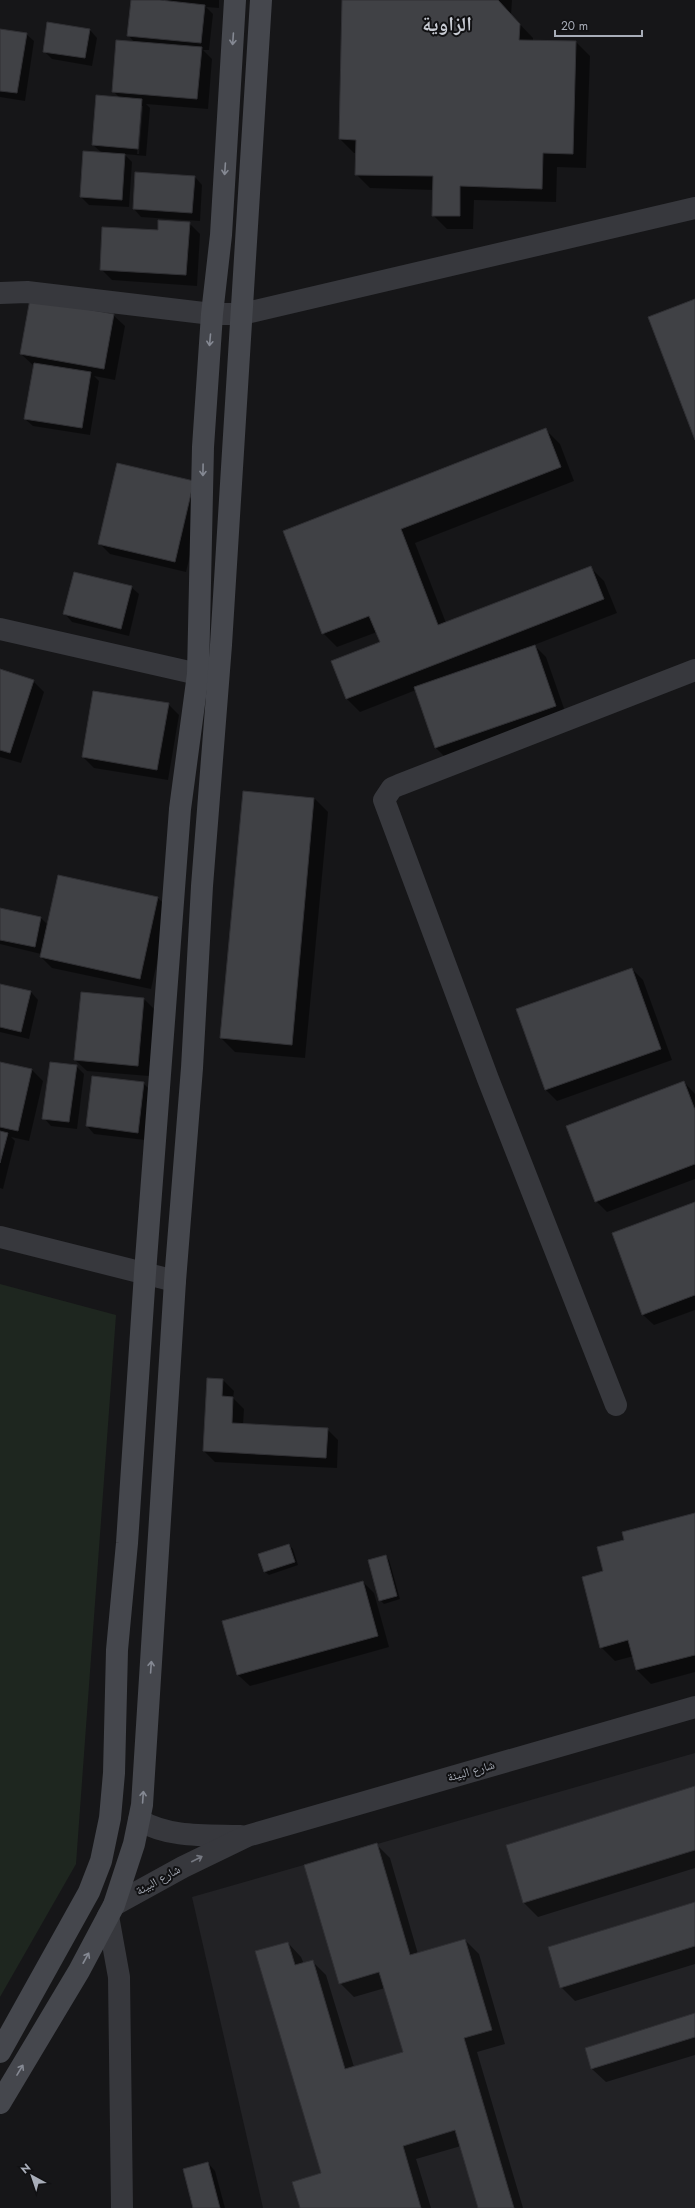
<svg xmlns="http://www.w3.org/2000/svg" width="695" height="2208" font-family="Jost,'Noto Naskh Arabic',sans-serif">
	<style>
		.built { fill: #222225 }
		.green { fill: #1e261f }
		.shadow { fill: #0007; fill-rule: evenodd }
		.building { fill: #404145; stroke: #303034 }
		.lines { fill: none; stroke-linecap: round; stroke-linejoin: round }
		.street { stroke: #37383d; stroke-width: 22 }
		.secondary { stroke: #45474d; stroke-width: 22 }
		.oneway { stroke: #858993 }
		.oneway2 { stroke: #757881 }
		.labels { text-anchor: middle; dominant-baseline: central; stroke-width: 4; stroke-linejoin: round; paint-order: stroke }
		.street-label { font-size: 12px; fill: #a8adb8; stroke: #111113 }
		.town-label { font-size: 20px; font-weight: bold; fill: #c9ccd4; stroke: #111113 }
	</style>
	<rect width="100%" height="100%" fill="#161618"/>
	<polygon class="built" points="695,1753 695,2208 263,2208 192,1897"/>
	<polygon class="green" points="0,1284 116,1315 76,1864 0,1997"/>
	<g class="shadow">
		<path d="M 132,0 L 219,0 L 219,8 L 206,7 L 213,14 L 209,50 L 203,50 L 212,59 L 208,109 L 146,104 L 150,108 L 146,156 L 124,154 L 132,162 L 129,207 L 89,205 L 81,197 L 102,153 L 93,145 L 120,98 L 113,91 L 135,43 L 128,35 ZM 141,106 L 143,106 L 139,154 L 137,154 Z"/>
		<polygon points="343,0 512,0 511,15 533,38 533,41 576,42 590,56 586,168 557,167 556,202 474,200 473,229 447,229 433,215 434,190 370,188 356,174 357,153 354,153 340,139"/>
		<polygon points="0,30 26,34 34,41 25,101 0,97"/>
		<polygon points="90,30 97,38 92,66 52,59 44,51"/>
		<polygon points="136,174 195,177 202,185 200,221 141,217 134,209"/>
		<polygon points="189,223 200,234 197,286 112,280 101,269"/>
		<polygon points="31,301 113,315 125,326 115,380 94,376 99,381 90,435 33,426 25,419 34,366 21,354"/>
		<polygon points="546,430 560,444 574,481 415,543 446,623 590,567 604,581 617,613 534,645 546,657 567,717 447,759 436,748 416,690 360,712 346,698 381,642 377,632 337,647 323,633 284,531"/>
		<polygon points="118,464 205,493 186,572 110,554 99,543"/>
		<polygon points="131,587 139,594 129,636 72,622 65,614"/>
		<polygon points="0,670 33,681 44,692 21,763 0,757"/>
		<polygon points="168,704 179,715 168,780 94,768 83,757"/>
		<polygon points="244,792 314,798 328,812 305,1058 235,1052 221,1038"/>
		<polygon points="158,898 169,909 151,989 52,968 41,957 41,954 0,944 0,911 41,918 48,925"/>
		<polygon points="632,969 643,980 672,1060 557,1101 546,1090 518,1010"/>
		<polygon points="0,985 31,992 38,1000 29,1039 0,1032"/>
		<polygon points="82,993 144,999 155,1010 149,1076 87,1071 75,1060"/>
		<polygon points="0,1063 32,1070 43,1081 29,1141 11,1137 15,1141 3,1189 0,1188"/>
		<polygon points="76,1066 84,1074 77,1129 51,1126 44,1118"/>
		<polygon points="93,1077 143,1083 151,1091 145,1140 94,1134 87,1126"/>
		<polygon points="684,1082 695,1094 695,1179 607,1212 596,1201"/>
		<polygon points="695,1203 695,1310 654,1325 642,1314"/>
		<polygon points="223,1380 234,1391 233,1398 244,1409 243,1425 327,1429 338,1440 337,1468 215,1462 204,1451"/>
		<polygon points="695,1514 695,1672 651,1684 637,1670 634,1656 615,1661 601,1647 604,1572 625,1541"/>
		<polygon points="289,1545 293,1549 298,1565 269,1575 265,1572"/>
		<polygon points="386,1557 389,1560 400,1599 384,1604 380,1600"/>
		<polygon points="363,1582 374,1593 389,1647 250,1686 238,1675"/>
		<polygon points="695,1787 695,1868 538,1917 524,1903 507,1846"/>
		<polygon points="376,1844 390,1858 418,1954 465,1940 479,1954 505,2044 477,2052 523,2208 479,2208 461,2146 416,2159 431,2208 301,2208 322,2174 288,1943 301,1957 304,1964 312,1961 326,1975 354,2067 404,2052 385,1988 354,1997 340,1983"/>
		<polygon points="695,1903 695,1964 575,2001 561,1987"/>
		<polygon points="695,2014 695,2055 606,2082 592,2069"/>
		<polygon points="208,2163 215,2171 225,2208 194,2208"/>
	</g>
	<g class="building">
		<polygon points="131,0 160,0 205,5 201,43 127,36"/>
		<polygon points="342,0 498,0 520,24 519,40 576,41 573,154 543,153 542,189 460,186 460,216 432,216 433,176 355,175 356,140 339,139"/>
		<polygon points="47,22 90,29 85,58 43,52"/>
		<polygon points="0,29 27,33 17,93 0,91"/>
		<polygon points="116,40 202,47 197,99 112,92"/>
		<polygon points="96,95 142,99 138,149 92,145"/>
		<polygon points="83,151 125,154 122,200 80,197"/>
		<polygon points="135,172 195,176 192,213 133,209"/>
		<polygon points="158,220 190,222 186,275 100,270 102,227 158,230"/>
		<polygon points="30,299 114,314 104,369 20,354"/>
		<polygon points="695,299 695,440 648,317"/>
		<polygon points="34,363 91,372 82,428 24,419"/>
		<polygon points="546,428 561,467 401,529 438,625 591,566 604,599 346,699 331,661 380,642 369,616 322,634 283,531"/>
		<polygon points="117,463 194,481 175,562 98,544"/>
		<polygon points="74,572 132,586 121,629 63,614"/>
		<polygon points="535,645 556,706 435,748 414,687"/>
		<polygon points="0,669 34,680 10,753 0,750"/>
		<polygon points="93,691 169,703 157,770 82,757"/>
		<polygon points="243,791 314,798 292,1045 220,1038"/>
		<polygon points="58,875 158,897 140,979 40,957"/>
		<polygon points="0,908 41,917 35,947 0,940"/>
		<polygon points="632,968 661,1049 545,1090 516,1009"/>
		<polygon points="0,984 31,991 21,1032 0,1027"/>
		<polygon points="81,992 144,998 138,1066 74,1060"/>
		<polygon points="0,1062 32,1069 18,1131 0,1127"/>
		<polygon points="50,1062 77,1065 69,1122 42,1119"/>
		<polygon points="92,1076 144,1082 138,1133 86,1126"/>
		<polygon points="684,1081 695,1110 695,1164 595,1202 566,1126"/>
		<polygon points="0,1131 8,1133 0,1163"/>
		<polygon points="695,1202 695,1295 642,1315 612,1233"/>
		<polygon points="207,1378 223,1379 222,1396 233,1397 232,1423 328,1428 326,1458 203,1451"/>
		<polygon points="695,1513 695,1655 636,1670 628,1640 600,1648 582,1577 603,1571 597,1547 624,1540 622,1532"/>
		<polygon points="289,1544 295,1562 264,1572 258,1554"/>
		<polygon points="386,1555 397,1596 379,1601 368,1560"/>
		<polygon points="363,1581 378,1636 237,1675 222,1621"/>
		<polygon points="695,1786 695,1850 523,1903 506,1845"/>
		<polygon points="377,1843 410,1955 465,1939 492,2030 464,2038 514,2208 478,2208 455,2130 403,2146 421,2208 300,2208 292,2182 321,2173 255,1951 288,1942 295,1965 313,1960 345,2069 403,2052 379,1972 339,1984 304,1865"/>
		<polygon points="695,1902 695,1946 560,1988 548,1947"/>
		<polygon points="695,2013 695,2037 591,2069 585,2048"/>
		<polygon points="208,2162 220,2208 193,2208 183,2169"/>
	</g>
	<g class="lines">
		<g class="street">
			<polyline points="0,293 27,292 212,314 242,314 695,208"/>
			<polyline points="0,629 198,674"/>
			<polyline points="0,1237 175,1281"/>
			<polyline points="616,1405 488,1079 384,800 392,788 399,785 695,670"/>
			<path d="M 139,1820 C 169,1838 206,1835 240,1836"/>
			<polyline points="114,1905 183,1867 247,1836 695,1707"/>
			<polyline points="108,1916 119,1977 122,2208"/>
		</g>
		<g class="secondary">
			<polyline points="0,2052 89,1892 101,1861 110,1818 114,1773 117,1650 127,1543 145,1273 180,809 198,674 203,447 212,314 221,235 235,0"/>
			<polyline points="0,2103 79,1971 114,1905 134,1844 142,1805 175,1281 192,1068 202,886 221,645 261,0"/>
		</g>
	</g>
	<defs><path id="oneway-shaft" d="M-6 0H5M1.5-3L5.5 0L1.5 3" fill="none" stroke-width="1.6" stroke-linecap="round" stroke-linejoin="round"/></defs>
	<g class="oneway">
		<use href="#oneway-shaft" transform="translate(233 39) rotate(94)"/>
		<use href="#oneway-shaft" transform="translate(225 169) rotate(94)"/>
		<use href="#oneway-shaft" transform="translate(210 340) rotate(95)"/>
		<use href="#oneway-shaft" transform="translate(203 470) rotate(91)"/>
		<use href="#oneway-shaft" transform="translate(151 1667) rotate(-86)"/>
		<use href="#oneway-shaft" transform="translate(143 1797) rotate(-86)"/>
		<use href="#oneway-shaft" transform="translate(86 1958) rotate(-61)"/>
		<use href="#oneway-shaft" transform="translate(20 2070) rotate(-59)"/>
	</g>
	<use class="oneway2" href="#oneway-shaft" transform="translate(197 1859) rotate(-27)"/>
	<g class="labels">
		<g class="street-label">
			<text transform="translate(471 1771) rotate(-16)">شارع البيئة</text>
			<text transform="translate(158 1880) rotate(-29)">شارع البيئة</text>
		</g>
		<g class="town-label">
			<text x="447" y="24">الزاوية</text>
		</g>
	</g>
	<g transform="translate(32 2176) rotate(320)" stroke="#111113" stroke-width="3" paint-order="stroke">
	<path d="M0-3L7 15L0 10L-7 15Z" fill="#a8adb8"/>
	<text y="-6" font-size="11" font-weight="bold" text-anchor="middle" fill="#a8adb8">N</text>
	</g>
	<path d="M555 30v6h87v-6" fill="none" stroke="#a8adb8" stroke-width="2"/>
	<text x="561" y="30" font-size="12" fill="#a8adb8" stroke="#111113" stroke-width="3" paint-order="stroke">20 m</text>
</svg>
